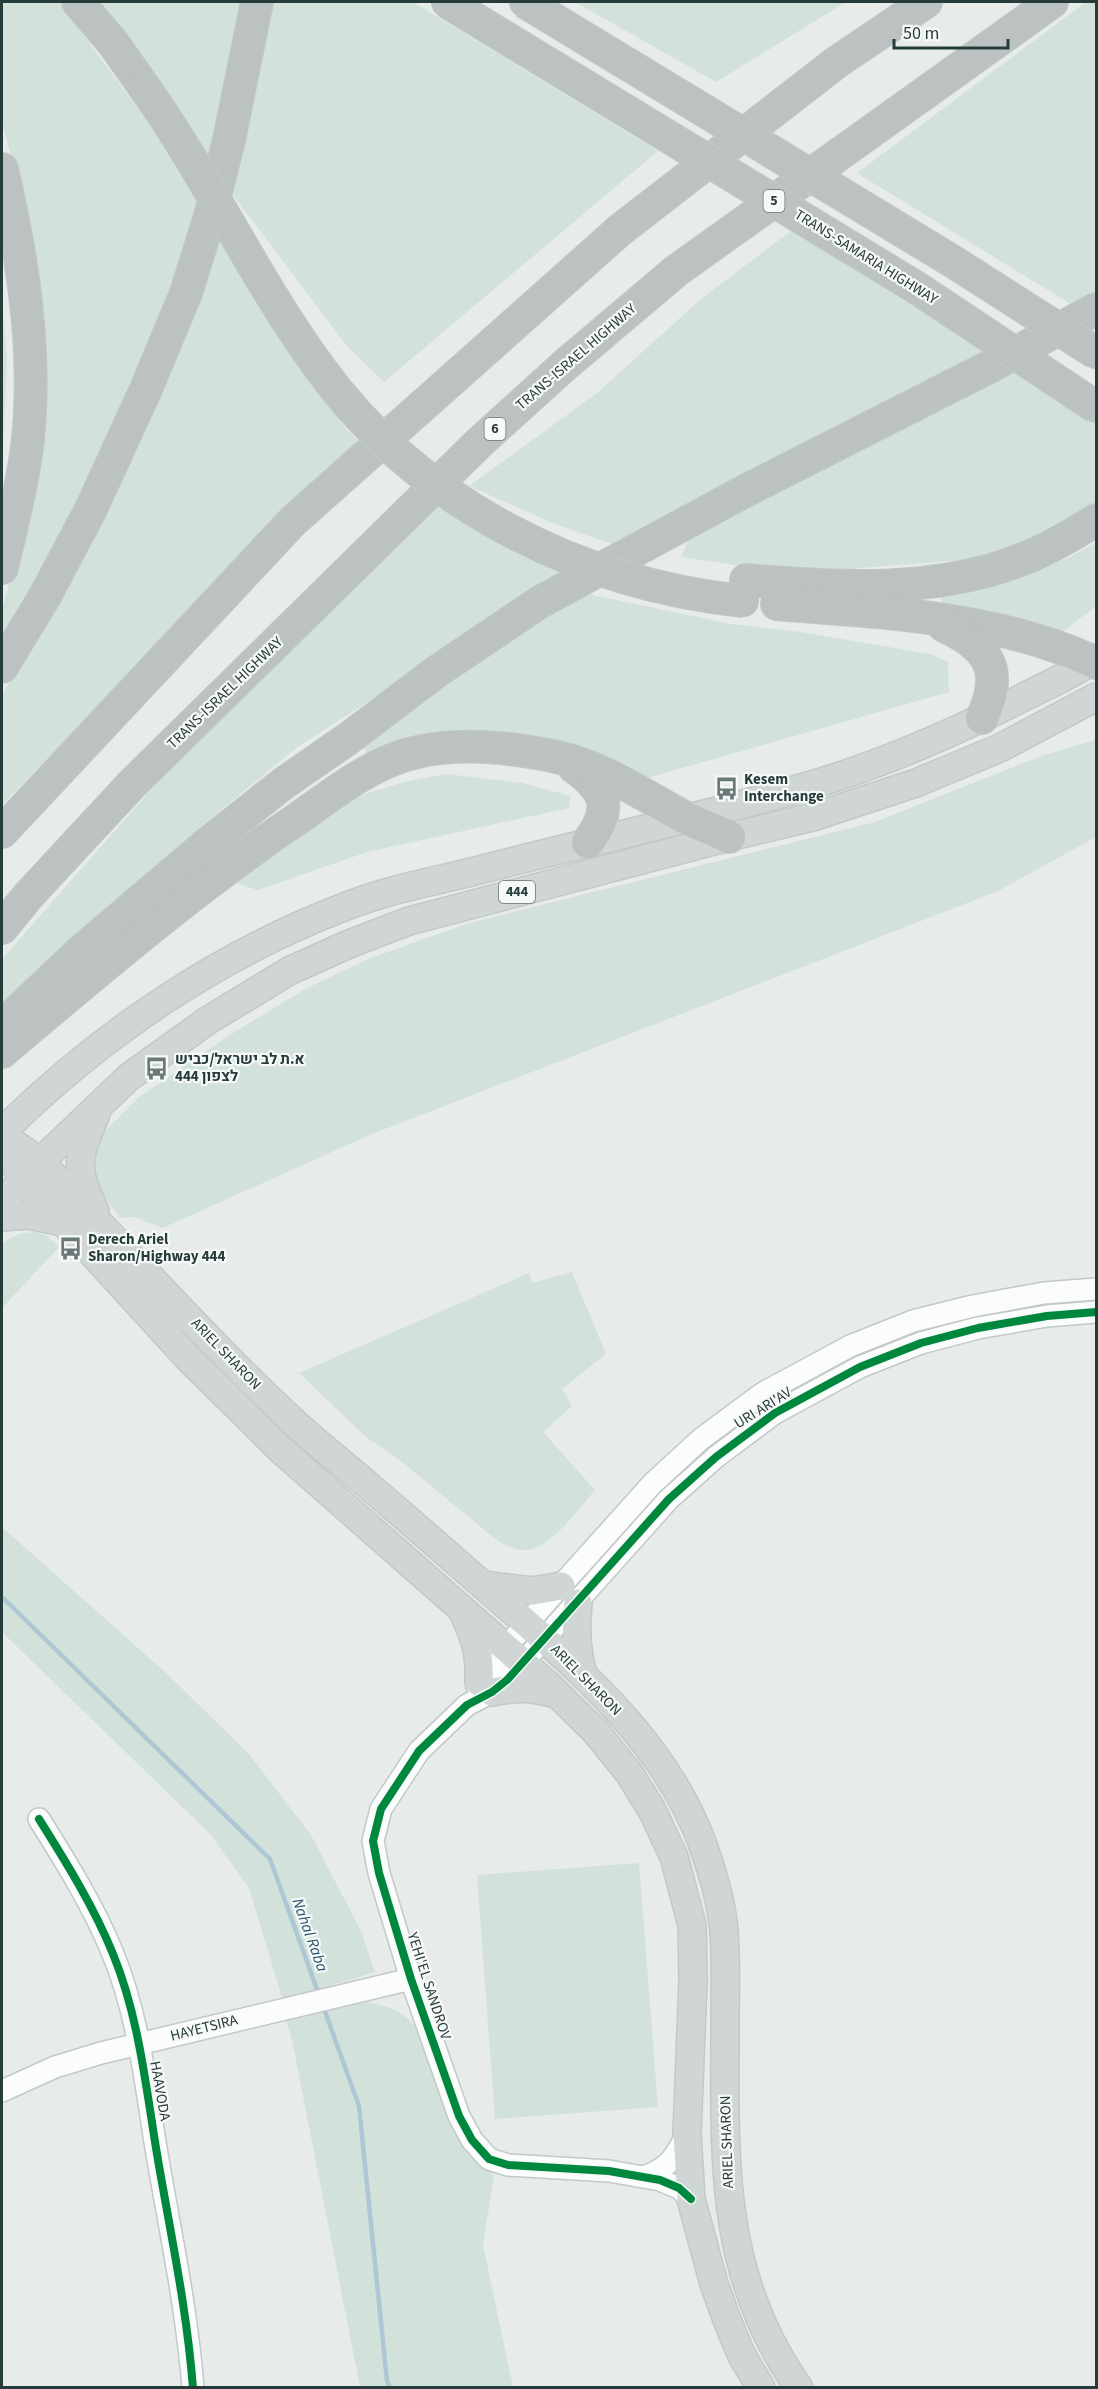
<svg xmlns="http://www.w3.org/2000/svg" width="1098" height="2389" font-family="'Source Sans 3',Heebo,sans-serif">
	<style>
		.green { fill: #d2e2da }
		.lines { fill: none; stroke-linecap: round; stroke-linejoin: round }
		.stream { stroke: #adc7d4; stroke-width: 4.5 }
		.minor-casing { stroke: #c4c8c7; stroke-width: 24 }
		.major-casing { stroke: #c3c9c9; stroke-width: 30 }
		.highway-casing { stroke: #c3c9c9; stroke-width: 34 }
		.minor { stroke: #fbfcfc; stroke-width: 21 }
		.major { stroke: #cfd6d5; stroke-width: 27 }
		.highway { stroke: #bcc2c2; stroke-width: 32 }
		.highway-bridge-casing { stroke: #c3c9c9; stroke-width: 34; stroke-linecap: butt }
		.highway-bridge { stroke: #bcc2c2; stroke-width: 32 }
		.cycleway-casing { stroke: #f6f9f8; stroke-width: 11 }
		.cycleway { stroke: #00873e; stroke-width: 8 }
		.labels { text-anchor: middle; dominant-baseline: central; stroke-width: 4.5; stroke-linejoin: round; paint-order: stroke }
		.shield { fill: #f6f9f8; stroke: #647574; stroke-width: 1.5 }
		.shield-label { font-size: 14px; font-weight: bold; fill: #263c3b }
		.street-label { font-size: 15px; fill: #263c3b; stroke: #f6f9f8 }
		.poi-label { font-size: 15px; font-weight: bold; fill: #263c3b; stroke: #f6f9f8; text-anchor: start }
		.water-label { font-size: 16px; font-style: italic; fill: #275672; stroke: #f6f9f8 }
	</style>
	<rect width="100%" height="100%" fill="#e7ebea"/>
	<g class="green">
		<polygon points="2,2 59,2 144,117 200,203 178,271 126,408 2,654 2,609 21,543 19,188 2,121"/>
		<polygon points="97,2 240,2 209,167"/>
		<polygon points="265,2 413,2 658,151 384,382 346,345 227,187"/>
		<polygon points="575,2 846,2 716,82"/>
		<polygon points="1086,2 1096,2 1096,294 1074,306 857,173"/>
		<polygon points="792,230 997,350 613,544 557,525 469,486 597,393 701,299"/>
		<polygon points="217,234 319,391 347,430 361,443 215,587 2,805 2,695 56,605 160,395 196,310"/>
		<polygon points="2,304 7,359 2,467"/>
		<polygon points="1017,366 1096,423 1096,510 1037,538 963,560 847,569 743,566 681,557 691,534"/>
		<polygon points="436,506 572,577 434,656 360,707 296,748 172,851 2,1012 2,959 156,784"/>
		<polygon points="1096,543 1096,606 1057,636 943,608 939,589 1032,571 1068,558"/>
		<polygon points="583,593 731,624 795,631 930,654 948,662 949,692 633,782 407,742 367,753 359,741"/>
		<polygon points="1096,740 1096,837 998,891 367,1136 163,1228 134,1217 120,1218 94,1182 90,1172 96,1140 139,1097 236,1031 307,988 368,959 469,923 875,822 1044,755"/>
		<polygon points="446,774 522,783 571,796 569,808 367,852 258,890 235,883 297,832 345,800 404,782"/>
		<polygon points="34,1232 46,1235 59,1247 2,1308 2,1243 19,1234"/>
		<path d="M 572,1272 L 606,1354 L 562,1389 L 572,1406 L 543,1432 L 595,1490 C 579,1508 550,1551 524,1550 C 513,1550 503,1544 494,1538 L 396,1457 L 366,1437 L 299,1373 L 529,1273 L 532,1283 Z"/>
		<polygon points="2,1527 164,1671 249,1754 311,1835 361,1931 375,1972 283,2001 249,1888 211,1835 2,1632"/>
		<polygon points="639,1863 658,2107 495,2119 477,1875"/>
		<path d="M 367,2002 C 389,2007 400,2009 415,2026 L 451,2123 L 464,2143 L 494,2176 L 483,2245 L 513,2387 L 360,2387 L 292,2040 L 286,2020 Z"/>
	</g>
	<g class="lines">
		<g class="stream">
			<polyline points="2,1597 270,1859 319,1995"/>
			<polyline points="323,2006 359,2106 387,2381 390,2388"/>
		</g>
		<defs>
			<g id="minor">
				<polyline points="477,1686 505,1648 653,1483 701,1439 763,1393 850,1346 913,1321 973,1306 1044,1293 1096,1289"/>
				<path d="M 39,1819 C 66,1862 94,1907 113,1954 C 139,2017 146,2088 157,2154 C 170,2231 187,2309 193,2388"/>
				<polyline points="2,2091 55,2067 101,2053 411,1979"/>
				<path d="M 644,2177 C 669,2168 675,2157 687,2134"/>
				<polyline points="691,2199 679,2188 660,2180 609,2171 508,2165 489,2159 472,2140 459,2116 411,1979 379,1873 373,1841 381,1809 419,1751 467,1705 492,1692 507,1680 669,1499 716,1457 775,1413 860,1367 921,1343 978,1328 1047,1316 1096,1312"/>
			</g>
			<g id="major">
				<path d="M 2,1132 C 99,1036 216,956 344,907 C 391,888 442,880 491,867 C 596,840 703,817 808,786 C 876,766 953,733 1016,701 C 1043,687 1072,675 1096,658"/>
				<path d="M 2,1135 L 40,1162 C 126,1249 206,1341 296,1424 C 320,1446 346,1466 371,1488 C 418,1528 463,1568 509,1608 C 587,1676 669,1748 704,1848 C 712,1871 720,1898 723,1922 C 727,1954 725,1989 725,2021 C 725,2155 717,2272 799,2388"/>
				<polyline points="2,1138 23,1180 81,1241 188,1358 281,1450 548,1685 595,1731 629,1773 652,1810 674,1857 692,1925 693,1981 687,2134 691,2199 714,2284 727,2320 742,2356 761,2388"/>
				<polyline points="2,1203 40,1162 129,1077 207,1021 289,971 349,944 409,921 729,837 813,817 916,783 1000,748 1096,697"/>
				<path d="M 95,1211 C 74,1167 77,1158 96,1114"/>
				<polyline points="2,1217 28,1215 63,1222"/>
				<polyline points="483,1585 533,1591 561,1586"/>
				<path d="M 578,1603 C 575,1629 576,1650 583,1675"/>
				<path d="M 464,1614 C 476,1641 480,1653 479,1682"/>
				<path d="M 492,1692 C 518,1687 530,1687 556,1694"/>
			</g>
			<g id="highway">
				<polyline points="78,2 113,43 144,87"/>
				<path d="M 2,169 C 23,259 38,355 27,447 C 22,488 11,528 2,568"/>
				<path d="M 746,580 C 839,588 939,594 1028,557 C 1052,547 1074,534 1096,520"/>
				<path d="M 777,604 C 884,613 998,616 1096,663"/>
				<path d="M 944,626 C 990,647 1004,671 982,718"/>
				<polyline points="2,667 45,596 91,509 146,389 186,293 210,216 229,140 257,2"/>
				<path d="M 574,767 C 607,791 613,808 588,842"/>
				<polyline points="2,832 293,521 620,230 837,62 926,2"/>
				<polyline points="2,928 28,896 132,784 480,442 565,365 676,271 1052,2"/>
				<polyline points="2,1026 80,952 208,843 284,783 349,738 436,672 540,602 745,491 993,365 1096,309"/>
				<path d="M 2,1052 C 99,970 195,888 300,817 C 333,794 369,765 409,754 C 456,741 510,747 557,757 C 603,767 643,795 684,817 C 698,824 714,830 729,837"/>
			</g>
		</defs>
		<use href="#minor" class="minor-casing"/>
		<use href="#major" class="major-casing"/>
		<use href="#highway" class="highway-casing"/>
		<use href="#minor" class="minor"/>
		<use href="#major" class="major"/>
		<use href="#highway" class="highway"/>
		<defs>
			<g id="highway-bridge">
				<polyline points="447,2 917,288 1096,407"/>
				<polyline points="525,2 952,261 1096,353"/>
				<path d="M 144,87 C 208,177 254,278 319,367 C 417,503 579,584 743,601"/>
			</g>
		</defs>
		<use href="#highway-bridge" class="highway-bridge-casing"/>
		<use href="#highway-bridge" class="highway-bridge"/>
		<defs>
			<g id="cycleway">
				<path d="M 39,1819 C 66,1862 94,1907 113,1954 C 139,2017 146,2088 157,2154 C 170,2231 187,2309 193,2388"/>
				<polyline points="691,2199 679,2188 660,2180 609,2171 508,2165 489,2159 472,2140 459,2116 411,1979 379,1873 373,1841 381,1809 419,1751 467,1705 492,1692 507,1680 669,1499 716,1457 775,1413 860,1367 921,1343 978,1328 1047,1316 1096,1312"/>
			</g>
		</defs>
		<use href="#cycleway" class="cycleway-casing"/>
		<use href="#cycleway" class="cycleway"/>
	</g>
	<defs>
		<symbol id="bus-bare" viewBox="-9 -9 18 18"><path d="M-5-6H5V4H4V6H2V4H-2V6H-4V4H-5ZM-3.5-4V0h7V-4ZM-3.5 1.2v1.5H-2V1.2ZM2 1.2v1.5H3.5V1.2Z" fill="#6a7978" stroke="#f6f9f8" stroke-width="2.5" paint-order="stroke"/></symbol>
	</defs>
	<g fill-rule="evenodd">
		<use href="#bus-bare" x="710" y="772" width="33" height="33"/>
		<use href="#bus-bare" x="140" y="1052" width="33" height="33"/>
		<use href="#bus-bare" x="54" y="1232" width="33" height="33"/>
	</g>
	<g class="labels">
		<g class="shield">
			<rect x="763.5" y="190" width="21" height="22" rx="4.5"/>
			<rect x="484.5" y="418" width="21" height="22" rx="4.5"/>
			<rect x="499" y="881" width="36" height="22" rx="4.5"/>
		</g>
		<g class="shield-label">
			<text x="774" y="201">5</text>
			<text x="495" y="429">6</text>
			<text x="517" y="892">444</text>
		</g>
		<g class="street-label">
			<text transform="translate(866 257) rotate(32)">TRANS-SAMARIA HIGHWAY</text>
			<text transform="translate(576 357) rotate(-41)">TRANS-ISRAEL HIGHWAY</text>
			<text transform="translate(225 693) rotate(-44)">TRANS-ISRAEL HIGHWAY</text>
			<text transform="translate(226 1354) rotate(46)">ARIEL SHARON</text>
			<text transform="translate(763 1408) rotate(-32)">URI ARI'AV</text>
			<text transform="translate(586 1680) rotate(45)">ARIEL SHARON</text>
			<text transform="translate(429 1986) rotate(72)">YEHI'EL SANDROV</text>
			<text transform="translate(204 2028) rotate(-14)">HAYETSIRA</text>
			<text transform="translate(160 2091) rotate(80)">HAAVODA</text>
			<text transform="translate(727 2142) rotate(-92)">ARIEL SHARON</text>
		</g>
		<g class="poi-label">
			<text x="744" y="779">Kesem<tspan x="744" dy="17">Interchange</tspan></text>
			<text x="175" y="1059">א.ת לב ישראל/כביש<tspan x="175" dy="17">444 לצפון</tspan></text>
			<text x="88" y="1239">Derech Ariel<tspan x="88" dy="17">Sharon/Highway 444</tspan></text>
		</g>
		<g class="water-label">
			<text transform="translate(310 1935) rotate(70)">Nahal Raba</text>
		</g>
	</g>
	<rect width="1098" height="2389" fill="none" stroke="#263c3b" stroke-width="6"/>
	<path d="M894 39v9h114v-9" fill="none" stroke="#263c3b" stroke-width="3"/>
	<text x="903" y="39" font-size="18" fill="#263c3b" stroke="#f6f9f8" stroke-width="4.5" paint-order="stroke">50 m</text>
</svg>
